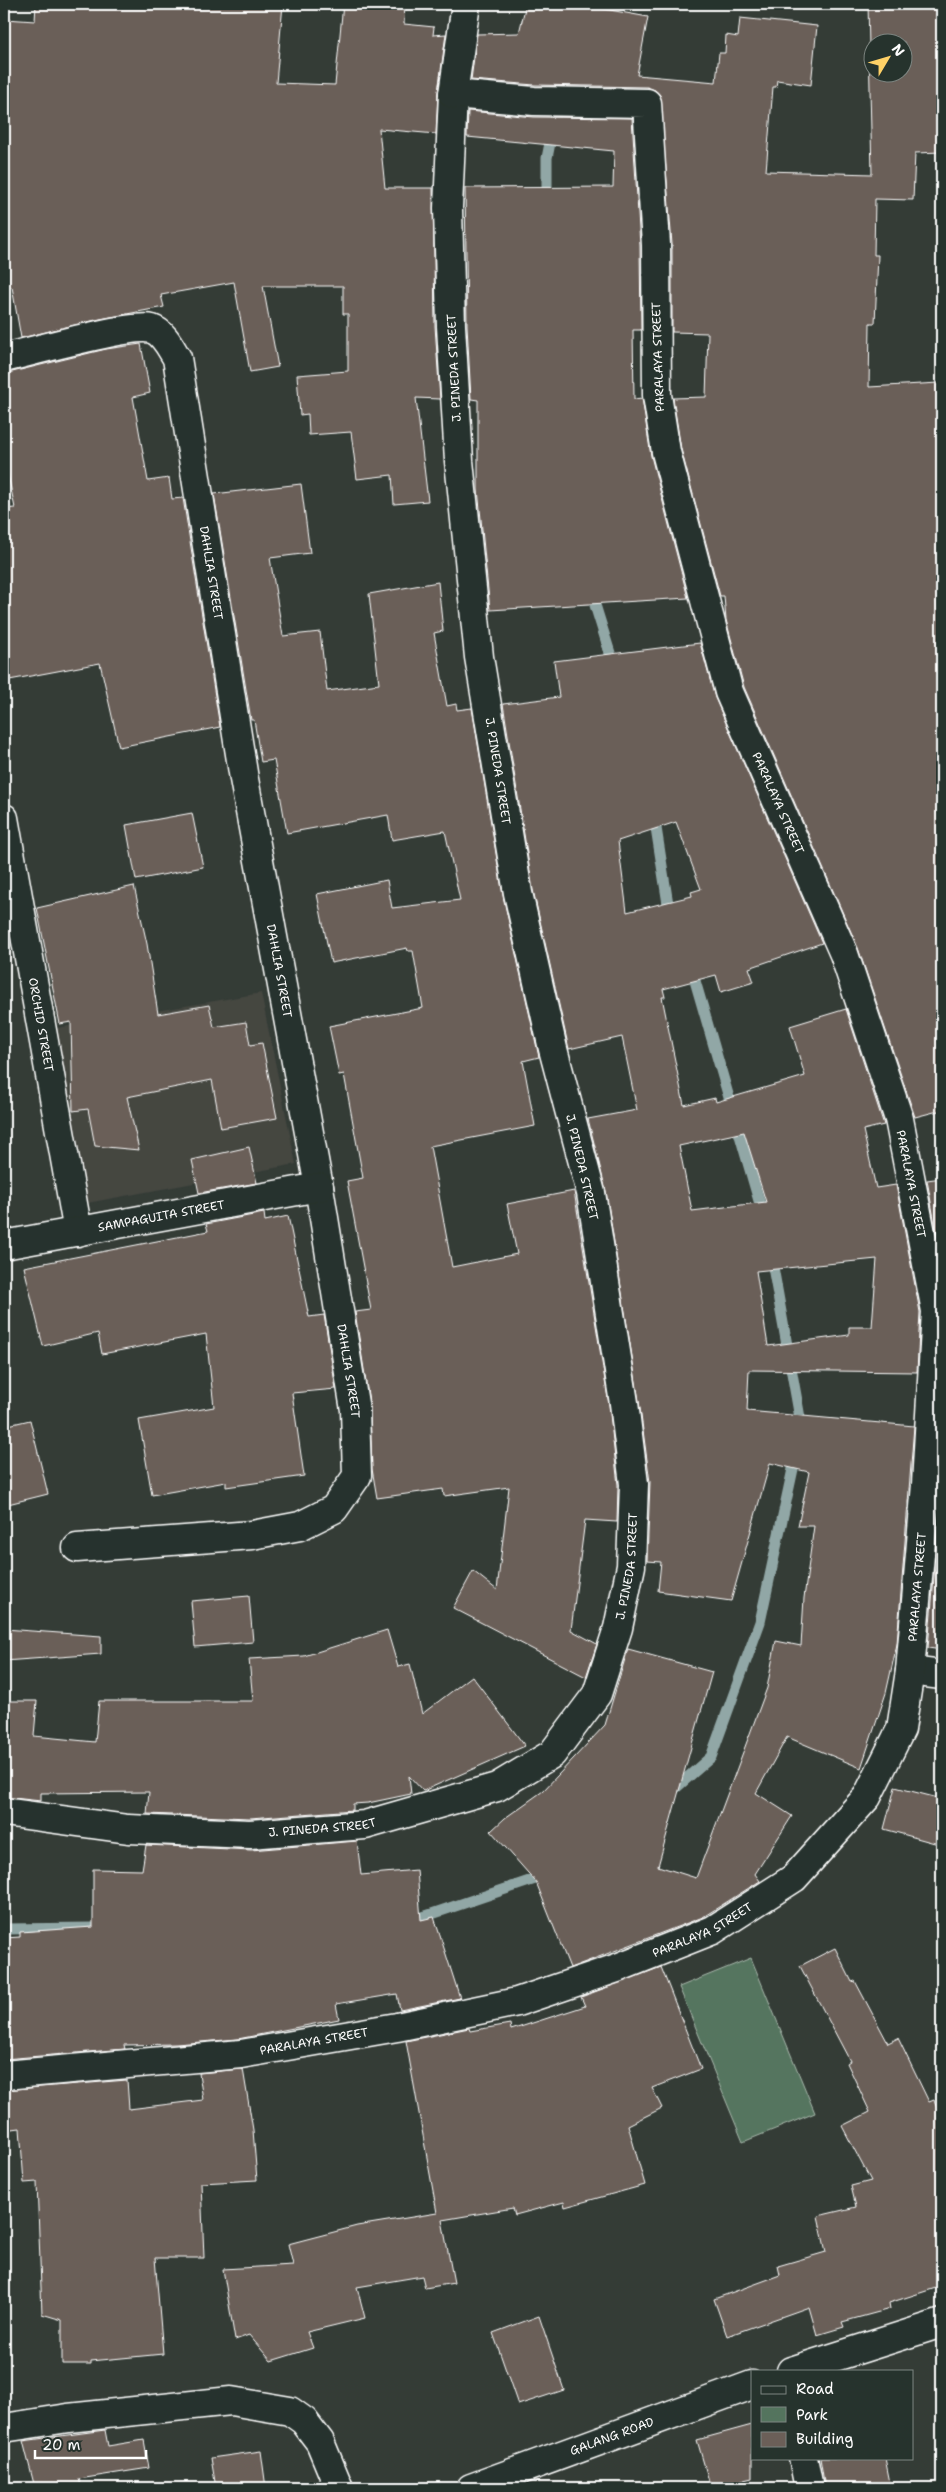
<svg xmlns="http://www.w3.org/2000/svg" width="946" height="2492" font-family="'Shantell Sans',sans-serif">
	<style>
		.built { fill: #444640 }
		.green { fill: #54745e; stroke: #aabaae }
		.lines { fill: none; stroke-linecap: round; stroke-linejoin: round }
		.stream { stroke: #91a7a6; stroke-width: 11 }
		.building { fill: #6b5f58; stroke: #fff; fill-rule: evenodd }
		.street-casing { stroke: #fff; stroke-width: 31 }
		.secondary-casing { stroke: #fff; stroke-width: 31 }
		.street { stroke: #26332d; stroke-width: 28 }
		.secondary { stroke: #26332d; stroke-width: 28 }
		.labels { text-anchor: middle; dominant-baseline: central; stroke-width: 4; stroke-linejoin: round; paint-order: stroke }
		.street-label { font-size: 12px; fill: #fff; stroke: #26332d }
	</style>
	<rect width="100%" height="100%" fill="#343c36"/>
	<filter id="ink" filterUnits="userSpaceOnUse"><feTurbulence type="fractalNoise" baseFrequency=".02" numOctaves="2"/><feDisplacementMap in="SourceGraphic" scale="10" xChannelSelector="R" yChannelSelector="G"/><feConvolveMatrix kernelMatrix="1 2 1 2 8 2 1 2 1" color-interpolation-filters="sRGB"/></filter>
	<g filter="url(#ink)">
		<polygon class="built" points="261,993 296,1164 82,1204 51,1029"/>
		<polygon class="green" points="751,1958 815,2113 743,2142 679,1987"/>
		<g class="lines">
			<g class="stream">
				<polyline points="547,203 547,158 556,113"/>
				<polyline points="590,589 615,669"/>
				<polyline points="654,815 668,904 673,917"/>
				<polyline points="691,967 764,1218"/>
				<polyline points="771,1256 802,1429"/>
				<polyline points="670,1793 711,1757 760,1622 796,1455"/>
				<polyline points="408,1922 547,1875"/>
				<polyline points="4,1929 93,1928"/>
			</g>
		</g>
		<g class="building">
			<polygon points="36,4 283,4 276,83 335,85 343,4 405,4 404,24 434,27 433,35 446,34 438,92 436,134 379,129 385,188 433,188 435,326 440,399 416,398 428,501 394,504 392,475 357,479 351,432 309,435 308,414 300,415 297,375 348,371 348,314 343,314 343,286 263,286 278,367 250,372 234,282 161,295 164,307 100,319 21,338 12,287 4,289 4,52 5,19 35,21"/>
			<path d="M 526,4 L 577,4 L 648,17 L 637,75 L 716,82 L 719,53 L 725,53 L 726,35 L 738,37 L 740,18 L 817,26 L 811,85 L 777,80 L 776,87 L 773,87 L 766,171 L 872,174 L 868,4 L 942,4 L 942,152 L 915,153 L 913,200 L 875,199 L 874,255 L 878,255 L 875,323 L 870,323 L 869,387 L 939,383 L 942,430 L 942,1110 L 915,1117 L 858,948 L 744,687 L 726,620 L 724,596 L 720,596 L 681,449 L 673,398 L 706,397 L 708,333 L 672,332 L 672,244 L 660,95 L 655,90 L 647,87 L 535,85 L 471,80 L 477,34 L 519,33 ZM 874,42 L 904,42 L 904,72 L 874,72 Z"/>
			<polygon points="468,111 534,117 632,118 640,246 641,330 633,330 634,399 642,398 651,456 688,598 490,610 478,489 478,400 471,399 467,325 465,188 613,187 614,151 467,137"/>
			<polygon points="141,344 150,393 133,397 148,481 169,478 172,499 183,498 220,727 119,747 100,663 4,681 4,509 15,508 4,456 4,374 106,349"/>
			<polygon points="301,484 310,553 270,558 283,636 320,632 327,691 379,684 369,594 438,582 443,631 434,633 447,706 456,704 457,710 472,708 503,896 539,1057 523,1061 535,1126 430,1146 452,1267 517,1254 507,1204 574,1191 609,1405 618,1485 617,1522 585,1520 571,1630 597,1644 586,1677 453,1608 473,1571 497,1590 509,1487 444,1496 443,1489 377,1498 372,1469 370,1408 355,1312 371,1310 347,1181 363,1178 344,1074 339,1075 329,1026 423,1008 413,951 408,951 407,948 331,963 317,894 387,880 392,908 460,900 445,831 392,840 388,815 287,833 274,760 261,762 254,720 251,720 214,494"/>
			<path d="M 700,643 L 715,698 L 822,943 L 749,968 L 754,982 L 721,992 L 716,975 L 663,989 L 665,997 L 662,997 L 684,1105 L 715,1098 L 716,1102 L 805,1076 L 790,1026 L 846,1009 L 884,1125 L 863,1130 L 876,1188 L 896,1185 L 920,1312 L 917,1372 L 749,1370 L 747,1411 L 914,1426 L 897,1644 L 886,1693 L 861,1768 L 787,1737 L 756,1793 L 792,1816 L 755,1874 L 760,1881 L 703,1917 L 570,1968 L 536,1882 L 491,1831 L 505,1818 L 543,1791 L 605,1725 L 628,1649 L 712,1672 L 658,1866 L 696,1878 L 767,1688 L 776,1641 L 801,1646 L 804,1598 L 814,1526 L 798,1526 L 809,1472 L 770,1463 L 731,1601 L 658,1591 L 661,1562 L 647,1561 L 650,1482 L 639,1401 L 606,1191 L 588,1119 L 637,1110 L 622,1037 L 569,1049 L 533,890 L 503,704 L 559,697 L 554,661 ZM 676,822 L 701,889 L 691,892 L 692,896 L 627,912 L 618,841 ZM 744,1132 L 766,1202 L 692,1211 L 679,1146 ZM 877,1259 L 872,1327 L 849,1327 L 849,1335 L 768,1346 L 756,1271 Z"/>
			<polygon points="192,813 203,867 136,880 126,825"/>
			<polygon points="134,886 147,944 158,1014 209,1005 214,1027 246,1022 250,1045 262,1043 277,1118 221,1128 212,1080 127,1097 139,1150 95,1146 88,1109 73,1111 71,1022 60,1024 37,908"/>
			<polygon points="249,1147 257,1183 199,1193 192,1160"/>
			<polygon points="942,1178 942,1246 939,1246 927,1180"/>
			<polygon points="264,1213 265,1221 288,1216 309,1317 324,1315 336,1389 292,1393 304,1476 226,1487 226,1482 152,1495 139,1420 214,1407 206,1334 102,1354 98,1333 43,1346 24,1267 208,1231 206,1224"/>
			<polygon points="30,1420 48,1494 4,1505 4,1426"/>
			<polygon points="941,1496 942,1497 942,1650 928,1648"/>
			<polygon points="249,1596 253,1642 195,1647 191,1601"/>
			<polygon points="4,1629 101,1636 101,1654 4,1661"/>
			<polygon points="387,1630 398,1667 410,1664 422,1714 472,1676 525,1746 423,1791 409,1776 411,1794 368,1803 353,1804 353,1810 250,1818 147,1814 149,1792 41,1793 41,1801 4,1797 4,1701 37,1701 34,1736 95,1742 99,1701 253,1701 249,1659 304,1656"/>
			<polygon points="895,1787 942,1799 942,1845 884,1829"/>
			<polygon points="357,1841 361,1875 417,1870 421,1920 434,1917 460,1998 400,2010 397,1994 336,2004 339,2019 238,2039 176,2044 124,2045 125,2049 4,2059 4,1938 20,1937 20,1932 93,1927 93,1869 142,1870 146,1845 251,1850"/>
			<polygon points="835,1948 852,1982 855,1981 888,2043 898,2038 929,2102 934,2100 942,2118 942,2286 889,2303 890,2309 842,2322 844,2327 817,2335 809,2307 727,2336 714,2299 780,2275 778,2266 826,2252 818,2216 856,2207 851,2186 871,2181 842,2126 870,2112 847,2063 850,2061 800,1966"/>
			<polygon points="661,1967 701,2069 652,2088 662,2108 628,2125 645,2185 565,2207 564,2202 515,2215 513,2208 442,2220 454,2283 425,2288 422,2276 357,2287 365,2318 307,2332 313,2348 271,2361 249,2335 235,2340 223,2269 293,2265 288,2244 357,2226 437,2213 406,2041 469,2028 470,2031 510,2024 511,2030 585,2006 581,1997"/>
			<polygon points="243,2069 253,2130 257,2180 201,2183 204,2258 155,2258 163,2354 91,2361 91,2364 62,2364 62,2320 42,2314 37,2182 24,2183 20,2128 4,2130 4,2090 127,2080 129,2109 203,2100 199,2073"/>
			<polygon points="539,2316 564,2390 518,2405 493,2333"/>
			<polygon points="752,2425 752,2478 711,2488 697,2440"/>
			<polygon points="105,2430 108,2446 144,2440 149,2468 79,2479 82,2488 35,2488 23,2441"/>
			<polygon points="261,2451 266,2488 216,2488 211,2458"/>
			<polygon points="820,2458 885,2458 891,2488 825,2488"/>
		</g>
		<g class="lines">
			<defs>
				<g id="street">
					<path id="s1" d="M 4,358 C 30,352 132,323 152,329 C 164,333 170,347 177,358 L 244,779 L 319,1187 L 355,1410 L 357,1476 L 334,1509 L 300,1526 L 252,1535 L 77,1548"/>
					<path id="s2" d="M 4,818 L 78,1232"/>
					<path id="s3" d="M 4,1245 L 319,1187"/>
					<polyline points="910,1671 942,1675"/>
					<path id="s4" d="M 4,1812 L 128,1829 L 250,1834 L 365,1825 L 497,1787 L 552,1754 L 597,1694 L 618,1628 L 631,1566 L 634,1484 L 624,1403 L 591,1193 L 553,1049 L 518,893 L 479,657 L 459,461 L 451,326 L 448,208 L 453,94 L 466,4"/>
					<path id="s5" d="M 4,2075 L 241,2054 L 397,2027 L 517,2002 L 617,1968 L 713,1930 L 794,1878 L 867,1797 L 901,1729 L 910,1671 L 926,1484 L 936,1311 L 899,1119 L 844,954 L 729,692 L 666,452 L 657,395 L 656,245 L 647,103 L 534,101 L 453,94"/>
					<polyline points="4,2428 68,2418 231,2401 290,2411 304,2421 320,2442 339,2488"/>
					<polyline points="803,2458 809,2488"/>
				</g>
				<g id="secondary">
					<polyline points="791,2371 942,2323"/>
					<path id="s6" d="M 471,2488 L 752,2385"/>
				</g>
			</defs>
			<use href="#street" class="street-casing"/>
			<use href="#secondary" class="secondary-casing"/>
			<use href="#street" class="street"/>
			<use href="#secondary" class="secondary"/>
		</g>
	</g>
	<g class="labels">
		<g class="street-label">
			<text transform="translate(658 357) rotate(-92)">PARALAYA STREET</text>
			<text transform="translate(454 368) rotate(-93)">J. PINEDA STREET</text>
			<text stroke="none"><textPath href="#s1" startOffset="408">DAHLIA STREET</textPath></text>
			<text transform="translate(498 771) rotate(81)">J. PINEDA STREET</text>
			<text transform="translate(778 803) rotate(66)">PARALAYA STREET</text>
			<text stroke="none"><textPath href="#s1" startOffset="812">DAHLIA STREET</textPath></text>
			<text stroke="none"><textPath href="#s2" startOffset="210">ORCHID STREET</textPath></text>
			<text transform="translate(582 1167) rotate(77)">J. PINEDA STREET</text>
			<text transform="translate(911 1184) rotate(79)">PARALAYA STREET</text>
			<text stroke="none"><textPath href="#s3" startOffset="160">SAMPAGUITA STREET</textPath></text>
			<text stroke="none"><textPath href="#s1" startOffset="1218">DAHLIA STREET</textPath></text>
			<text stroke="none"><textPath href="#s4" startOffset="771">J. PINEDA STREET</textPath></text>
			<text stroke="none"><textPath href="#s5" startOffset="1152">PARALAYA STREET</textPath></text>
			<text stroke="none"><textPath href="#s4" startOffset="320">J. PINEDA STREET</textPath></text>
			<text stroke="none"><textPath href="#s5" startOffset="718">PARALAYA STREET</textPath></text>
			<text stroke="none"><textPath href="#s5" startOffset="312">PARALAYA STREET</textPath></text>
			<text stroke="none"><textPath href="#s6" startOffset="150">GALANG ROAD</textPath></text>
		</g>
	</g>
	<rect width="946" height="2492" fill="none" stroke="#26332d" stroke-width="20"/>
	<rect x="10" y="10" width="926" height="2472" fill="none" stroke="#fff" stroke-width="2" filter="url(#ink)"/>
	<rect x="751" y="2370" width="162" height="90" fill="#26332d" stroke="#7d8581"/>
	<rect x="761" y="2386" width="25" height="8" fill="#26332d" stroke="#7d8581"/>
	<text x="796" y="2394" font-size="15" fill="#ffffff">Road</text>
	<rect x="761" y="2407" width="25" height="15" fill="#54745e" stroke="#7d8581"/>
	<text x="796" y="2420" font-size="15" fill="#ffffff">Park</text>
	<rect x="761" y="2432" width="25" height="15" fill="#6b5f58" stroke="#7d8581"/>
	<text x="796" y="2444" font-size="15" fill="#ffffff">Building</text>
	<g transform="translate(888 58) rotate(52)"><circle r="24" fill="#26332d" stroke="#7d8581"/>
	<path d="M0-4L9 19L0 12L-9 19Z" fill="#ffd166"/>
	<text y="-8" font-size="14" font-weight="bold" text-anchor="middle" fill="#ffffff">N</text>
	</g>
	<path d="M35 2450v8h111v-8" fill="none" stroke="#ffffff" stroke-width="2.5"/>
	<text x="42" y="2450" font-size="15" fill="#ffffff" stroke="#26332d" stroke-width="4" paint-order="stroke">20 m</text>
</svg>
